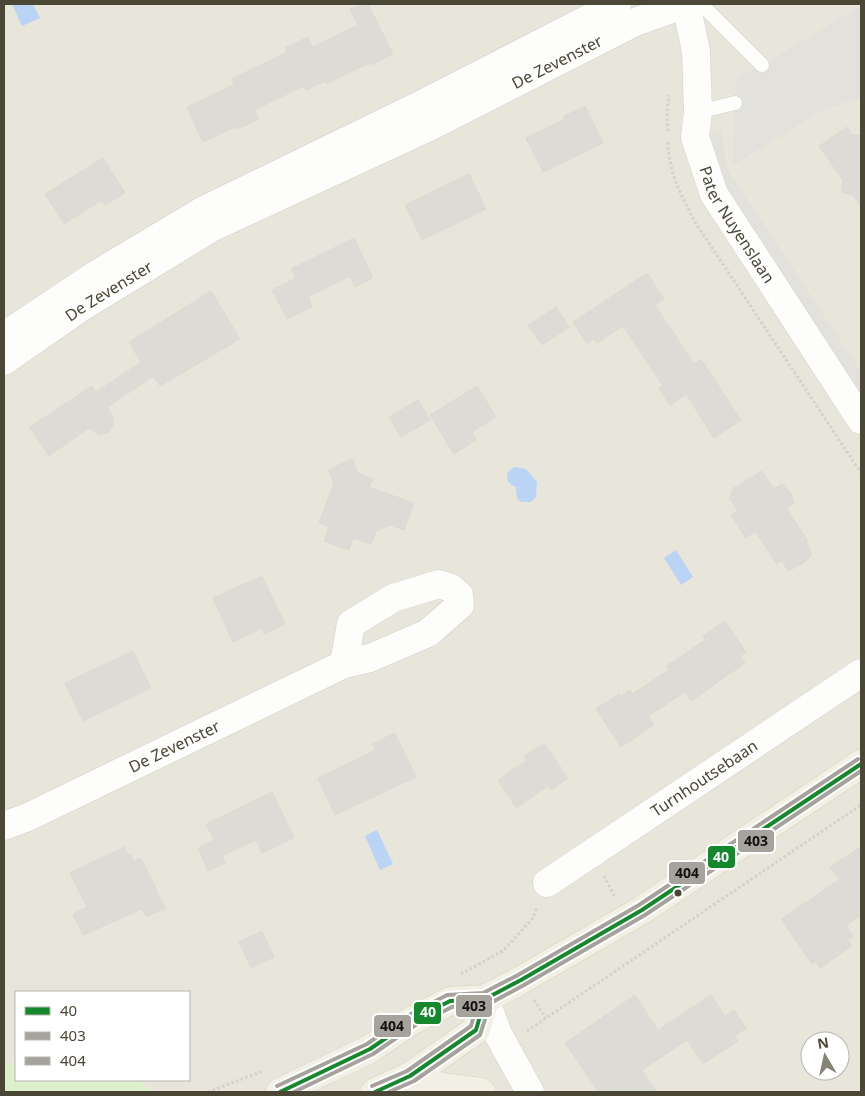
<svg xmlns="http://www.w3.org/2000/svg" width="865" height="1096" font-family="'Noto Sans',sans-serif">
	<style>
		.residential { fill: #e8e5da; fill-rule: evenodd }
		.green { fill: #dbf0cb }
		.parking { fill: #e3e1dc }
		.water { fill: #bad4f5 }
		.building { fill: #dddbd5; stroke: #dcdad2 }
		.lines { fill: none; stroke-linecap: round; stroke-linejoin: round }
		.service-casing { stroke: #d1d0ca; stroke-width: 15 }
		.minor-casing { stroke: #d1d0ca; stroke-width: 29 }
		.primary-casing { stroke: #d7d3b9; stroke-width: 29 }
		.path { stroke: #d3d2cb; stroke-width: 3; stroke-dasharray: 2.5 2.5; stroke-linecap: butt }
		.service { stroke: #fdfdfc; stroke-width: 14 }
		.minor { stroke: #fdfdfc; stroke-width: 28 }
		.primary { stroke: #f2f0e5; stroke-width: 28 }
		.bus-1-casing { stroke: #fff; stroke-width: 8 }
		.bus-2-casing { stroke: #fff; stroke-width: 8 }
		.bus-3-casing { stroke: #fff; stroke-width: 8 }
		.bus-1 { stroke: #15882e; stroke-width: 4 }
		.bus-2 { stroke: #a5a39b; stroke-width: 4 }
		.bus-3 { stroke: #a5a39b; stroke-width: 4 }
		.bus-dot { fill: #4b4737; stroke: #fff; stroke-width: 2 }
		.labels { text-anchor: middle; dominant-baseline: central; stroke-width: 4; stroke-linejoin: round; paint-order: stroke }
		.street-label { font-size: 16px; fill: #4b4737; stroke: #fff }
		.line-badge { stroke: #fff; stroke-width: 2 }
		.badge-label { font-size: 14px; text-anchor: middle; font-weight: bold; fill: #fff }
		.pale-badge-label { font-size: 14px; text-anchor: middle; font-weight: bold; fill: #111 }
	</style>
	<rect width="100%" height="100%" fill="#f3f2ed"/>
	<path class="residential" d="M 4,4 L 861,4 L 861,1092 L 151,1092 L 139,1080 L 189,1080 L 189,992 L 16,992 L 16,1063 L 4,1064 ZM 810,1041 L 840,1041 L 840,1071 L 810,1071 Z"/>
	<polygon class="green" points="16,1063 16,1080 139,1080 151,1092 4,1092 4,1064"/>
	<g class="parking">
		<polygon points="861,6 861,98 827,108 733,165 736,78 762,65"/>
		<polygon points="722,130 726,167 861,372 861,401 717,182 705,137"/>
	</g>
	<g class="water">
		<polygon points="12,4 33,4 40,18 22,26"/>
		<path d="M 514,467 L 526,469 L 537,482 L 536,497 L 531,502 L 521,502 L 517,498 L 516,487 C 508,484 506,480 508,472 Z"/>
		<polygon points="676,550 693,577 681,585 664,558"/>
		<polygon points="377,830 393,864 380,870 365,836"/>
	</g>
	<g class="building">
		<polygon points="365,4 368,4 393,54 370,65 369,63 326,84 325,81 306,90 304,86 254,110 259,119 238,129 237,126 203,142 187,107 235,84 232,79 287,52 285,48 308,37 313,47 358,25 350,9"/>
		<polygon points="585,106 603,143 543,172 526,138 565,119 563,117"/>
		<polygon points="847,127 852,135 861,135 861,207 854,196 842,192 843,180 819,146"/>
		<polygon points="103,158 125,193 105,205 102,200 64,224 45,194"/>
		<polygon points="469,174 486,209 422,240 405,205"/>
		<polygon points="354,238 373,278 355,287 350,276 308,297 312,307 287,319 272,290 296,278 291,269"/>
		<polygon points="647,273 664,299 655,305 694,364 701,359 741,420 714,438 686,394 670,405 659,388 663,386 623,326 597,343 594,339 587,344 573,322"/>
		<polygon points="211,291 240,339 160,386 154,377 151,378 107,407 112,415 113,426 109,432 99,435 89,428 49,456 30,427 92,386 96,392 141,362 129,342"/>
		<polygon points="556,307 569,327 542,345 528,325"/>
		<polygon points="477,386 496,417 472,432 476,440 454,454 430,415"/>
		<polygon points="418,400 430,420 401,437 389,417"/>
		<polygon points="352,459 358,473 373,479 369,487 414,503 404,530 390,525 376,531 371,544 353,538 349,550 324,541 329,527 319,523 334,483 328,470"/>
		<polygon points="762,471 774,489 782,484 791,493 794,503 786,508 808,541 806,542 812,554 805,562 788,571 782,560 777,564 755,531 746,538 731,515 738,511 729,498 732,496 730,493 733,491 732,489"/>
		<polygon points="262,576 285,624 264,634 262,628 233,642 213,598"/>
		<polygon points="725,621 746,652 740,656 745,663 691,701 685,692 648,716 654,725 621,747 596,709 619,694 620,697 630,690 632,694 669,670 667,666 705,640 703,636"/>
		<polygon points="133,651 151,688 83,721 65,683"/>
		<polygon points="395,733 416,777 335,815 318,778 376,750 372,744"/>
		<polygon points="544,743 568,778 551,790 548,786 516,808 498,780 527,760 524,757"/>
		<polygon points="272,792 294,838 262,853 256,840 222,856 225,863 208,871 198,848 214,840 206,824"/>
		<polygon points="124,847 128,855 130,854 134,861 141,858 165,908 146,917 142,909 83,935 73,914 87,907 70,873"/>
		<polygon points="861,847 861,915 846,925 853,936 847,939 852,946 820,968 816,961 812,964 781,919 839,880 830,867"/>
		<polygon points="262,931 274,957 251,968 239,942"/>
		<polygon points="635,995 658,1030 711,995 725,1016 734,1010 746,1028 735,1036 738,1041 703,1064 687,1040 642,1070 657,1092 599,1092 565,1043"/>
	</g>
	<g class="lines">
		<defs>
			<g id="service">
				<polyline points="701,4 762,65"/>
				<polyline points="698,112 735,103"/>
			</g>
			<g id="minor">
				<path id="s1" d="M 686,4 L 696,51 L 698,112 L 695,137 L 714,194 L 861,420"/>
				<polyline points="4,336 97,274 204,210 420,105 617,4"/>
				<path id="s2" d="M 4,361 L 83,306 L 213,227 L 431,126 L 635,22 L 686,4"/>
				<path id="s3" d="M 4,826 L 28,817 L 344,664 L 370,658 L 428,633 L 460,605 L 459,595 L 451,588 L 439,584 L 393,598 L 351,624 L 344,664"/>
				<path id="s4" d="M 547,883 L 861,673"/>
				<polyline points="485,999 498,1034 530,1092"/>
			</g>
			<g id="primary">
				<polyline points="410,1076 442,1087 481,1092"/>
				<polyline points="280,1092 370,1049 411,1021 450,1001 485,999 521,980 642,910 861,764"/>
				<polyline points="375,1092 410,1076 476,1030 485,999"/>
			</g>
		</defs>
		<use href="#service" class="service-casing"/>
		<use href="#minor" class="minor-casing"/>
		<use href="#primary" class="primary-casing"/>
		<g class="path">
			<polyline points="668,131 667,112 669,95"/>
			<path d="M 668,142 C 668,171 682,197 695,222 L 861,473"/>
			<polyline points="604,876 615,897"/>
			<polyline points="461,974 503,951 533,918 537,907"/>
			<polyline points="534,1000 546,1018"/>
			<polyline points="527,1031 861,805"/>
			<polyline points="208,1092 263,1071"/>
		</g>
		<use href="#service" class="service"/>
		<use href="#minor" class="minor"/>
		<use href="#primary" class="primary"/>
		<defs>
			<g id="bus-1">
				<polyline points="280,1092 370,1049 411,1021 450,1001 485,999 521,980 642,910 861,764"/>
				<polyline points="375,1092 410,1076 476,1030 485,999"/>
			</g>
			<g id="bus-2">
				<polyline points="294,1092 373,1054 414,1026 452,1007 487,1005 524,985 645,915 861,771"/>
				<polyline points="389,1092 414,1081 480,1035 491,1001"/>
			</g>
			<g id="bus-3">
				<polyline points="277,1086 367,1044 407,1016 447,995 483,993 518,975 639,905 858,759"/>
				<polyline points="372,1086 407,1071 471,1026 479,997"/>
			</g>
		</defs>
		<use href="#bus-1" class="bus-1-casing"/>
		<use href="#bus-2" class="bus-2-casing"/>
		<use href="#bus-3" class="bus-3-casing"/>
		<use href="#bus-1" class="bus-1"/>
		<use href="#bus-2" class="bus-2"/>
		<use href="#bus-3" class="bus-3"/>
	</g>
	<circle class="bus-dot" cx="678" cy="893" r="4.5"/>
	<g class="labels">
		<g class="street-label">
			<text stroke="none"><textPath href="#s2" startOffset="630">De Zevenster</textPath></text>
			<text stroke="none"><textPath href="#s1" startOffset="232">Pater Nuyenslaan</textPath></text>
			<text stroke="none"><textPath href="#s2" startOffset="126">De Zevenster</textPath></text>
			<text stroke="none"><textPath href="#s3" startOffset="188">De Zevenster</textPath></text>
			<text stroke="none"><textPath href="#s4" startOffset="189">Turnhoutsebaan</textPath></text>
		</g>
	</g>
	<g class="line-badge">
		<rect x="737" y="829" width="38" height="24" rx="5" fill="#a5a39b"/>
		<rect x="707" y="845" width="29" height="24" rx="5" fill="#15882e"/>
		<rect x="668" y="861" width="38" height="24" rx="5" fill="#a5a39b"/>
		<rect x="455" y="994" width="38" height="24" rx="5" fill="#a5a39b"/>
		<rect x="413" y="1001" width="29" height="24" rx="5" fill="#15882e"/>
		<rect x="373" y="1014" width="39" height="24" rx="5" fill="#a5a39b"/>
	</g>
	<g class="badge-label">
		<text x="721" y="862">40</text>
		<text x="428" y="1017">40</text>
	</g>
	<g class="pale-badge-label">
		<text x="756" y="846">403</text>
		<text x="687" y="878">404</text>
		<text x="474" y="1011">403</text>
		<text x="392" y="1031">404</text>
	</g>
	<rect width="865" height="1096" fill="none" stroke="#4b4737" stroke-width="10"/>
	<rect x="15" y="991" width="175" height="90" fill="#ffffff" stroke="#b7b5af"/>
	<rect x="25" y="1007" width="25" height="8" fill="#15882e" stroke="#b7b5af"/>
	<text x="60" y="1016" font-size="15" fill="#4b4737">40</text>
	<rect x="25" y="1032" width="25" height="8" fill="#a5a39b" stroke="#b7b5af"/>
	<text x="60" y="1041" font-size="15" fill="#4b4737">403</text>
	<rect x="25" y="1057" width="25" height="8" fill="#a5a39b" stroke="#b7b5af"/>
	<text x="60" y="1066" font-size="15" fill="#4b4737">404</text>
	<g transform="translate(825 1056) rotate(351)"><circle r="24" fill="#ffffff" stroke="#b7b5af"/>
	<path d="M0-4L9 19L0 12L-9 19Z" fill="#868377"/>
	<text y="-8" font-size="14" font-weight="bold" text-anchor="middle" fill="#4b4737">N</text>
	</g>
</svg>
